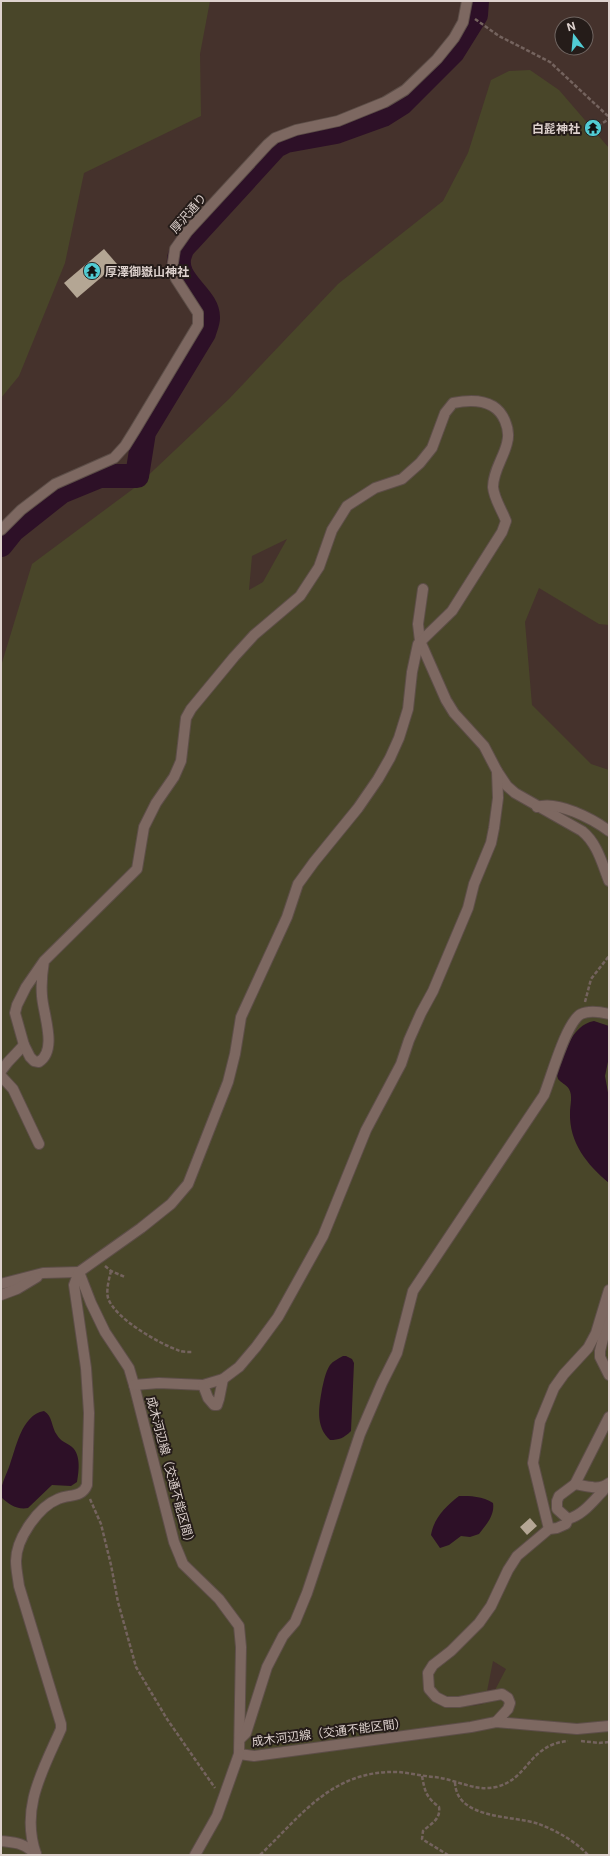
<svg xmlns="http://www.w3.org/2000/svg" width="610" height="1856" font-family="Inter,'Noto Sans JP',sans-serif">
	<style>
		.green { fill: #494629; fill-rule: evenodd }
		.water { fill: #2d1027 }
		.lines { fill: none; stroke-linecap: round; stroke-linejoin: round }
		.river { stroke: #2d1027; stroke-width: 24 }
		.building { fill: #b4a694 }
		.minor-casing { stroke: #5d4e48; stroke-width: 12 }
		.path { stroke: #74635e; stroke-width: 2.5; stroke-dasharray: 4 2; stroke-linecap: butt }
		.minor { stroke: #7d6861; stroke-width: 10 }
		.labels { text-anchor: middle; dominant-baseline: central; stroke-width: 4; stroke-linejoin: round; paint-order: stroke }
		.poi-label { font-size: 12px; font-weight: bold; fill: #ded2ce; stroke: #251c19; text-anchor: end }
		.street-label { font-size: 12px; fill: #ded2ce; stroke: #251c19 }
	</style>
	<rect width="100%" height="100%" fill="#45322c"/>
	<g class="green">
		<polygon points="1,1 210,1 200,54 201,116 84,173 65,263 19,376 1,398"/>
		<path d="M 530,70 L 559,90 L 609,148 L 609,625 L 599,624 L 539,588 L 525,622 L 532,705 L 591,764 L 609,770 L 609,1855 L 1,1855 L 1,666 L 32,564 L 137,486 L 229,399 L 338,284 L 443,201 L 468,153 L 491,80 L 509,71 ZM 287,539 L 263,582 L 249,590 L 252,556 ZM 493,1661 L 506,1669 L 495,1690 L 483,1704 L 472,1706 L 487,1691 Z"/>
	</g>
	<g class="water">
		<path d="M 594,1021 L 609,1026 L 609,1057 L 605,1076 L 609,1098 L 609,1183 C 587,1165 569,1142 570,1113 C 570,1105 573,1096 569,1089 C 566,1084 561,1083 558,1079 L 557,1075 C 563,1056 571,1025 594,1021 Z"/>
		<path d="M 343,1356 L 346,1356 L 352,1359 L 354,1363 L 351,1431 C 344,1438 339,1440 330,1440 C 315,1426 319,1407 322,1389 C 324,1381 325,1373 330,1365 C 333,1361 338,1359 343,1356 Z"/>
		<path d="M 44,1411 C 53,1416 51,1427 57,1435 C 60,1441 67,1443 72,1447 C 81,1455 79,1471 77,1482 L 71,1486 L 52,1485 L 28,1508 C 17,1510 8,1504 1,1497 C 0,1486 5,1478 9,1467 C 16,1449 21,1415 44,1411 Z"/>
		<path d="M 459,1496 C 470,1496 483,1496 493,1503 C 495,1515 486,1525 479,1534 L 470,1537 L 461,1536 L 449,1545 L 440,1548 L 431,1535 C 434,1518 445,1507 459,1496 Z"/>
	</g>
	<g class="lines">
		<path class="river" d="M 1,545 L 13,530 L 61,492 L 100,476 L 137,476 L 144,432 L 204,333 C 205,329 208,323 208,318 C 209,295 169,280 181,252 C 182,248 187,243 190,240 L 276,146 L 286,141 L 336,132 L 383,115 L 402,103 L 453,52 L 476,15 L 477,1"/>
	</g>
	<g class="building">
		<polygon points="104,249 117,264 77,298 64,283"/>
		<polygon points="530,1518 537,1526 527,1535 520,1527"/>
	</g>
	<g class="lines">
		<defs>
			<g id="minor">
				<polyline points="1,530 21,510 55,484 114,458 125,446 135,430 198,325 198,313 176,279 172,269 175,249 187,232 268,144 275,138 296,130 338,121 385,102 405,90 437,59 454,38 463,22 467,1"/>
				<path d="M 497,771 L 507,786 L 515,793 L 582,831 C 597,843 602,863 609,881"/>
				<path d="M 537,807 C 557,800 593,819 609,831"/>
				<polyline points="1,1071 8,1062 24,1045"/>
				<polyline points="1,1076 13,1089 39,1144"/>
				<polyline points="1,1284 43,1273 79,1272 91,1303 105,1332 129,1368 134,1385 174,1542 183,1564 219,1599 239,1626 241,1647 239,1754 254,1756 471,1727 496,1722 577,1729 609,1726"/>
				<polyline points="1,1295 17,1289 37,1277"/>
				<polyline points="609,1315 600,1351 600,1357 609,1375"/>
				<polyline points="134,1385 159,1383 203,1385 223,1379 239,1367 256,1347 278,1317 323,1236 366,1130 401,1064 409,1040 421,1013 433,991 468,908 474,884 491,843 494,828 498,798 497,771 484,746 454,713 446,700 420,641 418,624 423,589"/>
				<polyline points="203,1385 208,1398 214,1405 217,1405 219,1399 223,1379"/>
				<path d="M 575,1484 C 585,1486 600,1491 609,1483"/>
				<path d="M 605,1487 L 603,1491 C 593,1501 583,1515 568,1519 L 557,1509 L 557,1501 L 559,1496 L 575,1484 L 609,1417"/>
				<polyline points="549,1529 533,1463 540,1422 554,1388 564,1374 588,1348 596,1333 609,1290"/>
				<polyline points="496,1722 508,1709 510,1703 508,1698 502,1694 459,1702 446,1702 436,1697 429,1689 428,1673 433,1665 451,1651 479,1623 491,1606 508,1570 517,1556 549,1529 557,1528 566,1524 568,1519"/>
				<path d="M 240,1739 L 246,1733 L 267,1667 L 283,1636 L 295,1622 L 307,1593 L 360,1434 L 382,1383 L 397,1353 L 413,1291 L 544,1095 C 551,1078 566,1022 581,1014 C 589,1010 601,1012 609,1014"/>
				<path d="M 1,1841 C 18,1843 23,1843 36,1854"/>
				<path d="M 36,1854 C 20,1808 43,1770 61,1729 L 61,1724 L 19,1586 C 18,1578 16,1569 16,1561 C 16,1539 38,1507 58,1499 C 69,1494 82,1498 87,1485 L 89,1413 L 86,1368 L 74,1285 L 79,1272 L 141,1228 L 171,1204 L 188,1184 L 228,1082 L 235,1054 L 241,1017 L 287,917 L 298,884 L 314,862 L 358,808 L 378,779 L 390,758 L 399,738 L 408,709 L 412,672 L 418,644 L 452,611 L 502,532 L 506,521 C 502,510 494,499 493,487 C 493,471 504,457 507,443 C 509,436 508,428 505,421 C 496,399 473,399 453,403 L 445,413 L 432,448 L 420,463 L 402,479 L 375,488 L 347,506 L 332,530 L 319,567 L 300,596 L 254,635 L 234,657 L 191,709 L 186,718 L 181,761 L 174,777 L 156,803 L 144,827 L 137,869 L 44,961 L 26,987 L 17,1005 L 15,1013 L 24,1045 L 30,1057 L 34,1061 L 39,1062 C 58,1050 43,1014 42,996 C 41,984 42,973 44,961"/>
				<polyline points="195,1855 217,1816 239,1754"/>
			</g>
		</defs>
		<use href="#minor" class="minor-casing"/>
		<g class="path">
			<polyline points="475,19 499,36 550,62 609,117"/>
			<polyline points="598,126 609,119"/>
			<polyline points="585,1002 591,979 609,956"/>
			<polyline points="105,1266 111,1271 125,1277"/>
			<path d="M 111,1271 C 109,1279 106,1290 108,1298 C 115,1319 160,1344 180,1351 C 183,1352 188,1352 192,1352"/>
			<polyline points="90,1499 101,1524 111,1565 118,1602 136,1667 167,1719 215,1788"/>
			<polyline points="581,1741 599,1743 609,1742"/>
			<path d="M 422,1776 C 425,1792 426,1797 439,1807 C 441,1820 430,1824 423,1831 L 422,1839 L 448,1855"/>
			<path d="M 455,1782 C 456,1820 513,1815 539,1824 C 557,1831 575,1841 588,1855"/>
			<path d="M 260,1855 C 302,1815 332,1770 398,1772 C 410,1773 422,1776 434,1777 C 456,1779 474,1792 496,1787 C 529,1779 528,1745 568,1741"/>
		</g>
		<use href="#minor" class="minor"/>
	</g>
	<defs>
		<symbol id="temple-disc" viewBox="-11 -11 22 22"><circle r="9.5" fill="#51ccd4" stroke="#251c19"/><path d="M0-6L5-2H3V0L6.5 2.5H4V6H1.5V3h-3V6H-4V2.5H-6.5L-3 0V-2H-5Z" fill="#111"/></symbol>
	</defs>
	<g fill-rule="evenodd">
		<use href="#temple-disc" x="583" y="118" width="20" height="20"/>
		<use href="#temple-disc" x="82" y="261" width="20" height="20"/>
	</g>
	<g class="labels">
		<g class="poi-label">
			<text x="580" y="128">白髭神社</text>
			<text x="105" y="271" text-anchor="start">厚澤御嶽山神社</text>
		</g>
		<g class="street-label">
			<text transform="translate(188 213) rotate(-49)">厚沢通り</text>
			<text transform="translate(171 1472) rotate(75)">成木河辺線（交通不能区間）</text>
			<text transform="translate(329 1732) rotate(-7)">成木河辺線（交通不能区間）</text>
		</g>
	</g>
	<rect width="610" height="1856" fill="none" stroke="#ded2ce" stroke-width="4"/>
	<g transform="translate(574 36) rotate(344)"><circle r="19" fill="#251c19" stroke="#6f6561"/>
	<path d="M0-3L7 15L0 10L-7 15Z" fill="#51ccd4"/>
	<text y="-6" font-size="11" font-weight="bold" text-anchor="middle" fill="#ded2ce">N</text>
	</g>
</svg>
